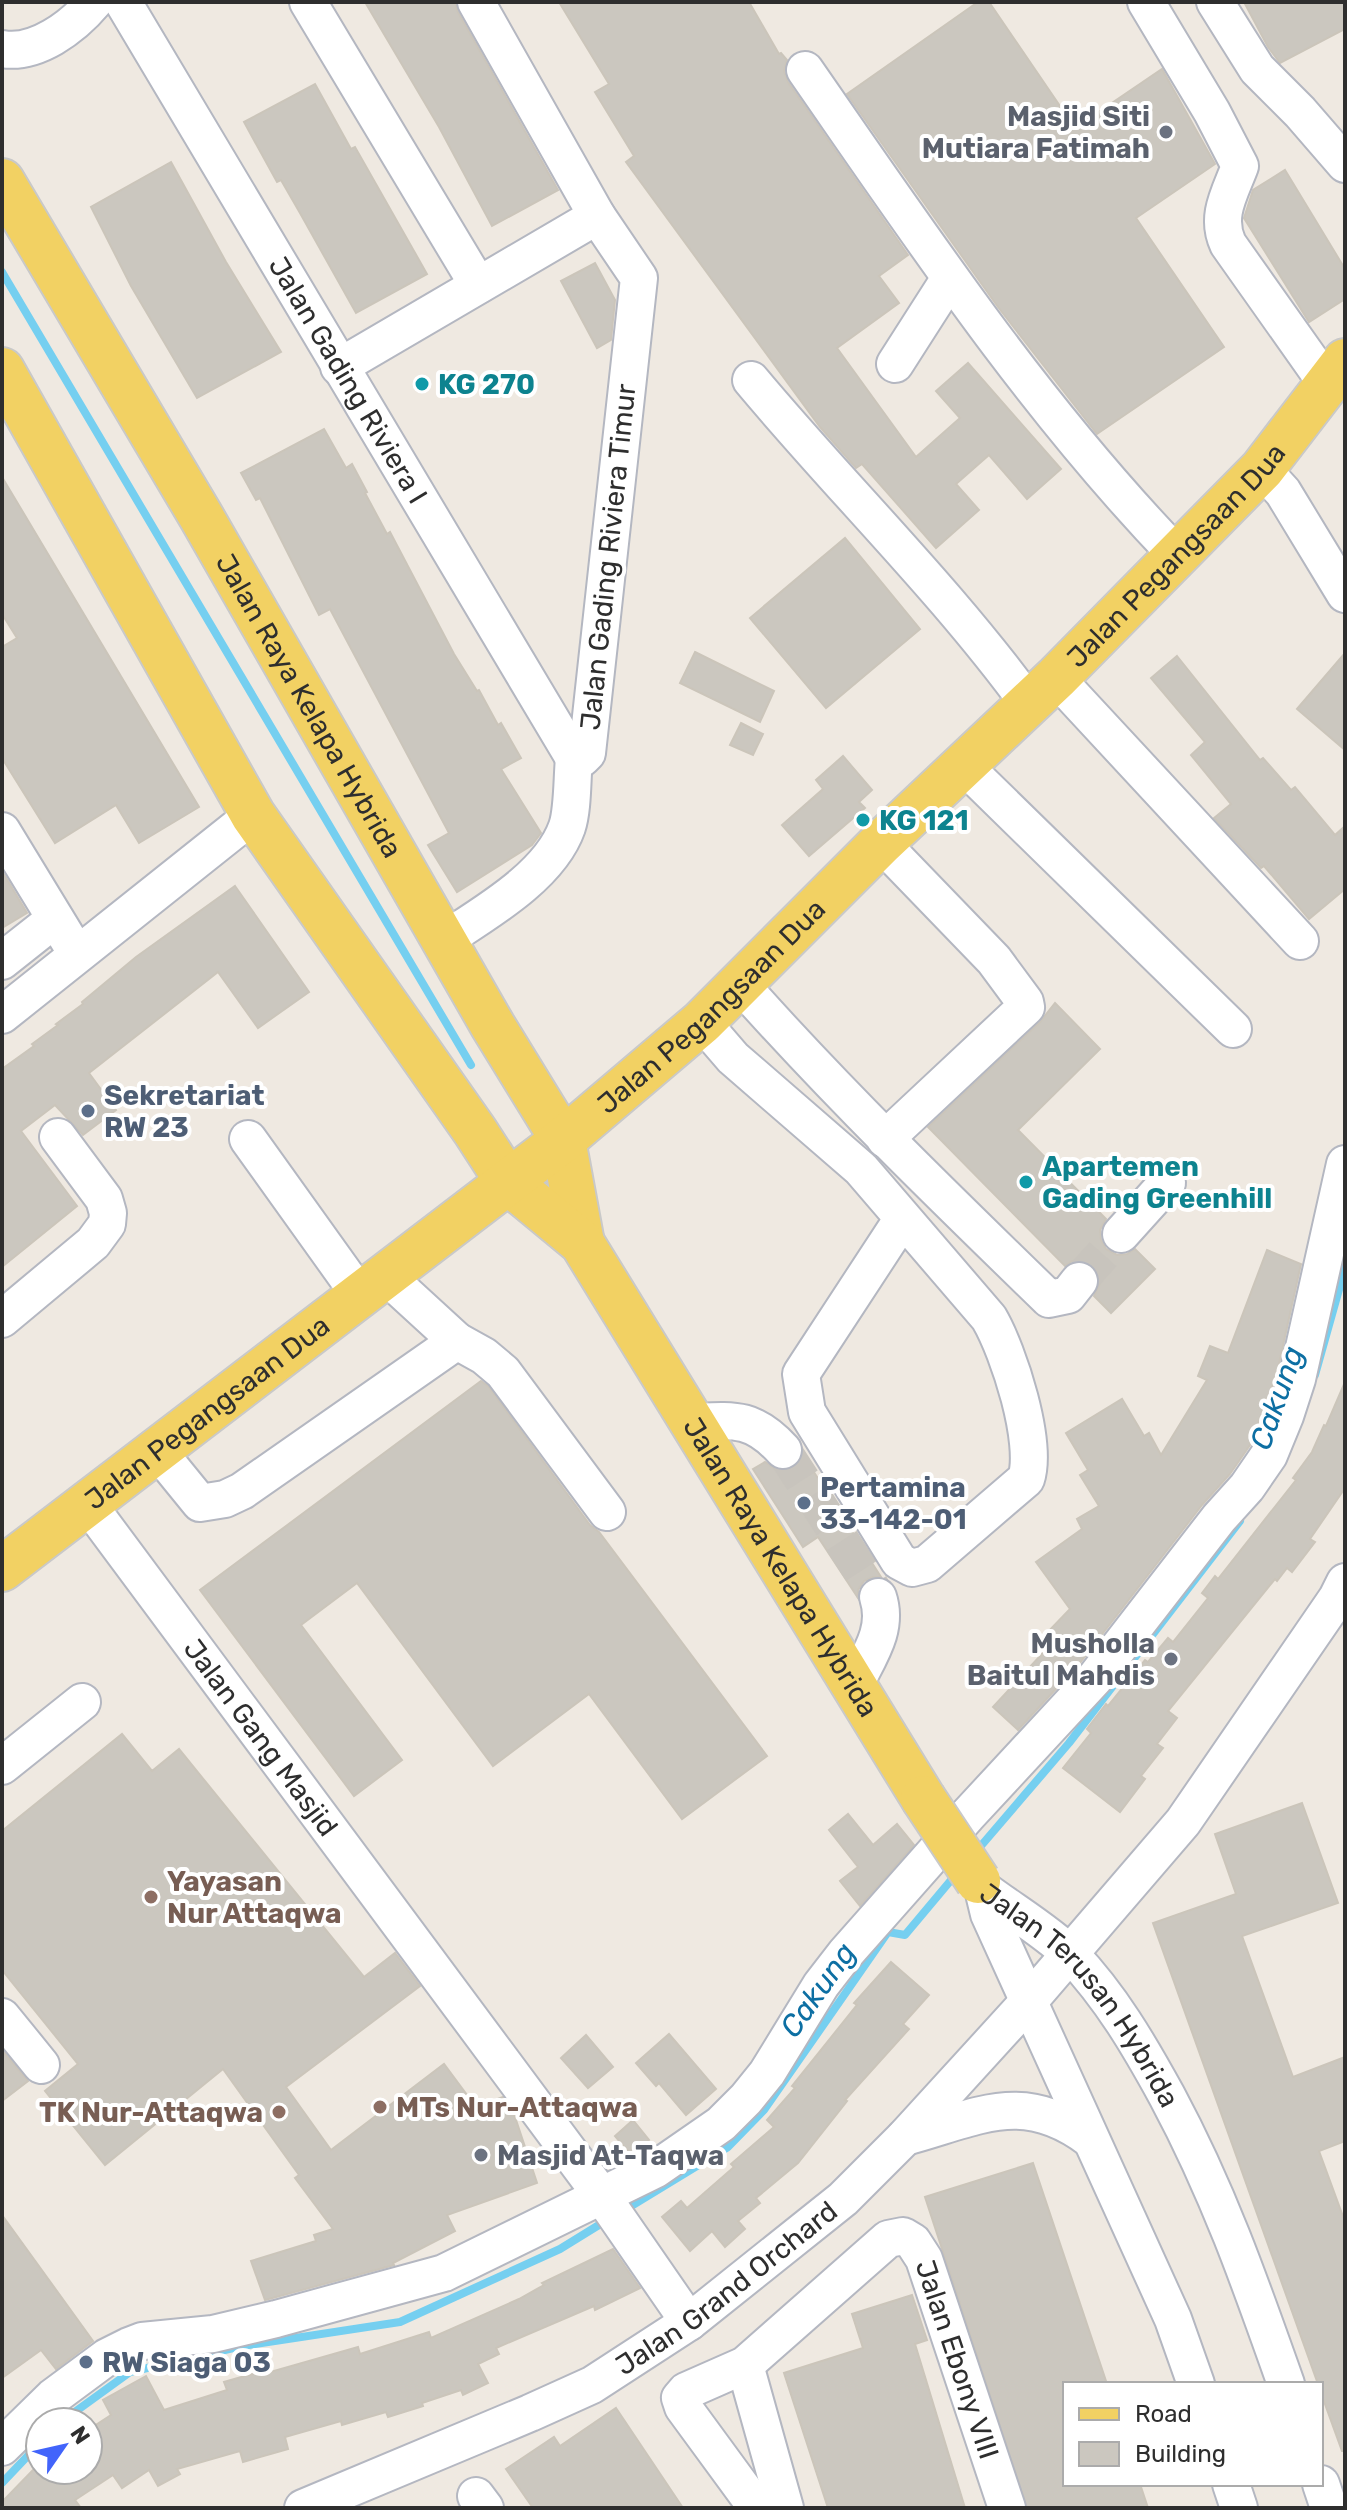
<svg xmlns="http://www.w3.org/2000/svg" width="1347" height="2510" font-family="Rubik,sans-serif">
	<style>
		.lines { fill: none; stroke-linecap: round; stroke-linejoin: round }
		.stream { stroke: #75cff0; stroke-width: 8 }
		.building { fill: #cbc7bf; stroke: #cbc5ba; stroke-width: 2 }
		.minor-tunnel { stroke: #c8c4bd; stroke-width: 36; stroke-dasharray: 36 18; stroke-linecap: butt }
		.minor-casing { stroke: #b4b7c1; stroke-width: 40 }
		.major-casing { stroke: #c9c9c9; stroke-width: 48 }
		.minor { stroke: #fff; stroke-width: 36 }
		.major { stroke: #f2d163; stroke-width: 44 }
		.major-bridge-casing { stroke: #c9c9c9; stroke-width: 48; stroke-linecap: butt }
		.major-bridge { stroke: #f2d163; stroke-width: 44 }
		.worship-dot { fill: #6b7280; stroke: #fff; stroke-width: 3 }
		.culture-dot { fill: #0f9aa8; stroke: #fff; stroke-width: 3 }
		.service-dot { fill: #5c6f8a; stroke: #fff; stroke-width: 3 }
		.education-dot { fill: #8d6e63; stroke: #fff; stroke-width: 3 }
		.labels { text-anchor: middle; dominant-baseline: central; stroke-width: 8; stroke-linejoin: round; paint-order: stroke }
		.worship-label { font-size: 28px; font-weight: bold; fill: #5b616d; stroke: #fff; text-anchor: end }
		.street-label { font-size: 28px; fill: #2e2e2e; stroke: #fff }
		.culture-label { font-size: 28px; font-weight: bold; fill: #0d838f; stroke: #fff; text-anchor: start }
		.service-label { font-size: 28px; font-weight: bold; fill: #4e5e75; stroke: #fff; text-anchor: start }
		.education-label { font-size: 28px; font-weight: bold; fill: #785e54; stroke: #fff; text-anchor: start }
		.water-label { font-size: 30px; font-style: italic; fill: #0d6fa3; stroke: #fff }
	</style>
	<rect width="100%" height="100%" fill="#efe9e1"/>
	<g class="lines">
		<g class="stream">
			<polyline points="2,272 471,1065"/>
			<polyline points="1315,1375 1345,1268"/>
			<polyline points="974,1854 1069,1743 1240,1521"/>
			<polyline points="623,2211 728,2147 764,2110 888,1932 905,1935 957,1873"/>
			<polyline points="61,2422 130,2372 242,2346 400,2322 560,2249 607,2220"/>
			<polyline points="2,2483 40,2443"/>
		</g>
	</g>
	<g class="building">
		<polygon points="365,2 455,2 458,12 558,190 492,226 439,127"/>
		<polygon points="559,2 749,2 779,54 781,53 787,60 784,71 788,82 908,255 879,276 899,303 837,348 916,457 960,418 936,391 968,363 1061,469 1027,499 989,455 956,484 979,510 936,548 862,464 856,468 820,427 626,162 634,156 595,92 609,84"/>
		<polygon points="978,2 989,2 1075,128 1162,69 1215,164 1136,218 1224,347 1097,434 998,307 847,94"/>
		<polygon points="1244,2 1345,2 1345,29 1280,63 1268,47"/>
		<polygon points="315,84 351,149 355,147 427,274 356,313 300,213 281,180 277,182 244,122"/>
		<polygon points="171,162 226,262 281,352 197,398 131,286 91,207"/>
		<polygon points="1285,170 1345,269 1345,299 1309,322 1244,218 1253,190"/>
		<polygon points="595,263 615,300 611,340 597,348 561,281"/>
		<polygon points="324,429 346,468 352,464 367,492 365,493 387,534 390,532 454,654 477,691 479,690 498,725 501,723 521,758 501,769 541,833 532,845 457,892 428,845 449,833 330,609 319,615 260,498 256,500 241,473"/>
		<polygon points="2,477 199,807 139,843 116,805 55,843 2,758 2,647 17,638 2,614"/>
		<polygon points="845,538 920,629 826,708 750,618"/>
		<polygon points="695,652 774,691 760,722 680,683"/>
		<polygon points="1345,653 1345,750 1297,709"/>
		<polygon points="1177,656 1260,760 1263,758 1291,790 1295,787 1335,835 1345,826 1345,889 1309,919 1264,866 1261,868 1214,818 1231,804 1191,755 1205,742 1151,678"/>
		<polygon points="741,723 763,734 753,755 730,745"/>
		<polygon points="843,756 872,790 859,802 865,808 809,856 782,825 823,789 816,780"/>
		<polygon points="2,871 27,913 2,928"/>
		<polygon points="235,886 309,992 258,1028 218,972 89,1073 116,1110 83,1135 55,1105 21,1131 77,1206 2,1267 2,1069 34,1046 32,1044 58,1025 56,1024 83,1004 82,1002 136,957"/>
		<polygon points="1055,1003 1100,1049 1018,1130 1106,1219 1100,1230 1101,1240 1106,1249 1117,1255 1127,1254 1135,1249 1155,1269 1111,1313 1094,1296 1100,1283 1099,1274 1093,1265 1081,1260 1072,1261 1065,1266 928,1127 1040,1022"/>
		<polygon points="1267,1250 1301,1264 1277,1373 1250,1445 1230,1474 1202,1505 1079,1664 1018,1730 993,1707 1053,1642 1045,1635 1070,1609 1036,1562 1082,1529 1077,1519 1099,1506 1080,1475 1088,1470 1066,1433 1122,1399 1144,1436 1149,1433 1161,1455 1207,1380 1198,1376 1210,1346 1228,1353"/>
		<polygon points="481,1381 488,1386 590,1525 599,1532 767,1756 682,1819 589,1694 493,1766 357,1583 301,1625 402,1760 354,1796 200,1590"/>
		<polygon points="1345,1382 1345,1488 1310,1539 1315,1542 1292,1572 1287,1568 1277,1581 1275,1579 1168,1711 1177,1718 1157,1744 1163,1748 1141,1776 1145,1779 1120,1812 1063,1768 1091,1733 1087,1729 1106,1704 1108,1706 1145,1660 1148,1662 1168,1638 1173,1642 1208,1598 1202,1593 1215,1576 1218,1579 1296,1480 1293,1478 1312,1452 1324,1425 1326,1426"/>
		<polygon points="803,1455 881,1577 873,1577 864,1581 858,1590 858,1598 818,1537 803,1547 753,1469 765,1462 777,1470 789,1470 798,1464"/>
		<polygon points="122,1734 152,1771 179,1749 364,1977 395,1953 420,1986 286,2087 331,2150 444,2064 476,2107 503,2097 513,2111 537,2183 447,2215 455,2231 393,2263 394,2265 265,2300 251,2261 316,2241 314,2235 333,2229 295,2178 299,2175 223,2069 105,2165 45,2091 78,2064 2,1970 2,1831"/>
		<polygon points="1302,1803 1338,1903 1242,1936 1293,2077 1345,2057 1345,2141 1319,2151 1345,2222 1345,2451 1342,2451 1321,2393 1321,2384 1318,2384 1153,1923 1236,1894 1215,1834"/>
		<polygon points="848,1814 873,1845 897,1824 914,1845 860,1906 840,1881 858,1867 829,1830"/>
		<polygon points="891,1962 929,1995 903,2024 909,2029 845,2100 847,2101 798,2163 756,2198 760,2203 738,2221 745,2229 725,2247 712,2231 690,2251 662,2217 681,2201 687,2208 734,2167 731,2164 774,2127 767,2120 795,2088 792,2086 857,2005 854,2003"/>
		<polygon points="669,2034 716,2089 686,2115 659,2083 656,2086 636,2063"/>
		<polygon points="586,2035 613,2067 588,2088 561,2058"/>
		<polygon points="2,2050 28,2081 2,2101"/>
		<polygon points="633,2120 649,2140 632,2156 615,2136"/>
		<polygon points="1033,2163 1107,2384 1065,2384 1065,2484 1140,2484 1148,2508 1027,2508 925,2197"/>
		<polygon points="2,2215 93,2341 56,2369 41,2350 2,2378"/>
		<polygon points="613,2249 640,2288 595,2310 594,2306 496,2348 499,2354 478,2364 488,2383 463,2395 461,2390 422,2403 423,2406 388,2417 386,2412 342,2425 341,2421 285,2437 288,2449 243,2462 240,2451 177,2469 180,2474 158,2486 149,2470 122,2488 113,2475 75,2500 81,2508 2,2508 2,2502 33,2470 88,2470 88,2430 111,2415 103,2400 146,2376 164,2410 227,2390 224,2382 259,2372 260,2375 358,2347 360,2354 429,2332 431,2338 519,2299 544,2285 542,2283"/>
		<polygon points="912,2295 927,2340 915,2344 965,2508 828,2508 784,2373 863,2348 852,2314"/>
		<polygon points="616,2408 683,2508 533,2508 506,2469 554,2437 560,2446"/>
	</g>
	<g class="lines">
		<g class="minor-tunnel">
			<polyline points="1079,1281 1121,1234"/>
			<polyline points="783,1450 878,1597"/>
		</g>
		<defs>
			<g id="minor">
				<path id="s1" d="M 123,2 L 574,758"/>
				<polyline points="308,2 478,285"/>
				<polyline points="476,2 597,216 639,278 587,753 582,758 574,758"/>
				<path d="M 1146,2 L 1212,112 L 1240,166 C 1230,193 1215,216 1228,244 L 1327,384"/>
				<polyline points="1215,2 1257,69 1300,112 1345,164"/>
				<path d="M 2,49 C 36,55 73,27 94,2"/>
				<path d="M 805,70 C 921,237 1035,408 1177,555"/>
				<polyline points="895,364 950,278"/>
				<polyline points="339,367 597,216"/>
				<path d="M 751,380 C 842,489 945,589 1029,704"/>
				<polyline points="1262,469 1283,492 1345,594"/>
				<polyline points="1056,678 1300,941"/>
				<polyline points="964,766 1233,1029"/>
				<polyline points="2,831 77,954"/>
				<polyline points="881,843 994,960 1025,1002 1026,1007 885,1139"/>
				<path d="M 444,940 C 485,913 550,876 567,827 C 573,809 572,778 574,758"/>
				<polyline points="2,961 55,919"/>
				<path d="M 740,984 C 838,1094 943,1196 1049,1299 L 1068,1295 L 1079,1281"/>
				<polyline points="2,1015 253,815"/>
				<path d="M 702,1022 L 733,1058 L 861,1169 L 989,1318 C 1009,1352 1038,1443 1026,1479 L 927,1564 L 912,1568 L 899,1561 L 807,1412 L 801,1374 L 903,1218"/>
				<polyline points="248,1139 359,1294"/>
				<polyline points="1121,1234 1167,1183"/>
				<polyline points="385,1275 457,1341 484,1356 503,1372 607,1512"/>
				<polyline points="2,1319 93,1243 107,1224 108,1213 104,1199 58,1137"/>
				<path d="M 692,1422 C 734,1420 753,1417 783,1450"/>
				<polyline points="156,1449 200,1503 225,1499 242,1491 457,1341"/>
				<path id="s2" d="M 87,1503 L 602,2196 L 689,2322"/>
				<path d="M 854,1686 C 868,1657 889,1630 878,1597"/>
				<polyline points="2,1766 82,1702"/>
				<path id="s3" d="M 983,1889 C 1009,1909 1048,1932 1071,1955 C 1111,1997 1139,2045 1167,2096 C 1218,2191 1250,2282 1286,2384"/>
				<polyline points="983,1889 989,1914 1173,2319 1196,2384"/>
				<polyline points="2,2017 41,2065"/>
				<path d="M 905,2137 C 977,2118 1022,2088 1090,2139"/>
				<polyline points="745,2365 785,2508"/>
				<polyline points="2,2447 53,2397 107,2357 129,2346 142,2341 213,2334 276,2319 444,2273 656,2169 721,2124 746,2099 767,2073 821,1985 845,1954 967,1816 1095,1678 1219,1518 1247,1487 1269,1455 1285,1416 1297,1379 1345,1164"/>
				<polyline points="1231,2484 1239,2508"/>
				<polyline points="1321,2484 1329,2508"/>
				<polyline points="476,2496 485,2508"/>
				<path id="s4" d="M 303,2508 L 530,2413 L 592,2385 L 689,2322 L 843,2199 L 905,2137 L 1030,2000 L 1183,1822 L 1337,1598 L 1345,1582"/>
				<path id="s5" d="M 757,2508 L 683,2407 L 680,2398 L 686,2391 L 745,2365 L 888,2239 L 903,2236 L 913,2242 L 924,2259 L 1007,2508"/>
			</g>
			<g id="major">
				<path id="s6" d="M 2,181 L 202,518 L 493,1026 L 563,1140 L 582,1243"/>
				<path id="s7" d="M 2,370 L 253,815 L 475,1131 L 508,1182 L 582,1243 L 923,1798"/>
				<path id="s8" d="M 2,1569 L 563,1140 L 702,1022 L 881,843 L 1056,678 L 1262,469 L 1345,361"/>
			</g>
		</defs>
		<use href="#minor" class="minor-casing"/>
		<use href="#major" class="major-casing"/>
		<use href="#minor" class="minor"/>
		<use href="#major" class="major"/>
		<defs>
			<polyline id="major-bridge" points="923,1798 978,1881"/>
		</defs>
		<use href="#major-bridge" class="major-bridge-casing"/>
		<use href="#major-bridge" class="major-bridge"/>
	</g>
	<g class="worship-dot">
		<circle cx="1166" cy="132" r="8"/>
		<circle cx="1171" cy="1659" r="8"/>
		<circle cx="481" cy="2155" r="8"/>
	</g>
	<g class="culture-dot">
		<circle cx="422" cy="384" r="8"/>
		<circle cx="863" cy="820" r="8"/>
		<circle cx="1026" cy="1182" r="8"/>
	</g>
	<g class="service-dot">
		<circle cx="88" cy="1111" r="8"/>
		<circle cx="804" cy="1503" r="8"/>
		<circle cx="86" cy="2362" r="8"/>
	</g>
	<g class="education-dot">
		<circle cx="151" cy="1897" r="8"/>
		<circle cx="380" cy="2107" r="8"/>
		<circle cx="279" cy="2112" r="8"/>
	</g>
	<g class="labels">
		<g class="worship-label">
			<text x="1150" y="116">Masjid Siti<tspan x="1150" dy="32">Mutiara Fatimah</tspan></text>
			<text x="1155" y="1643">Musholla<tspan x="1155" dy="32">Baitul Mahdis</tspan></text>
			<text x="497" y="2155" text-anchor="start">Masjid At-Taqwa</text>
		</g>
		<g class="street-label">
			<text stroke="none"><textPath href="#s1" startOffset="440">Jalan Gading Riviera I</textPath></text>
			<text stroke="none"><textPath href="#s8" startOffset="1554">Jalan Pegangsaan Dua</textPath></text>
			<text transform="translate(608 557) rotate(-84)">Jalan Gading Riviera Timur</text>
			<text stroke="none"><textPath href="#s6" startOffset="608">Jalan Raya Kelapa Hybrida</textPath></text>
			<text stroke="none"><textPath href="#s8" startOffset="906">Jalan Pegangsaan Dua</textPath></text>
			<text stroke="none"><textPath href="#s8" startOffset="258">Jalan Pegangsaan Dua</textPath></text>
			<text stroke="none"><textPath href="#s7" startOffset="1434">Jalan Raya Kelapa Hybrida</textPath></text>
			<text stroke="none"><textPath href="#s2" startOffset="292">Jalan Gang Masjid</textPath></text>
			<text stroke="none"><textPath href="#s3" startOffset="146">Jalan Terusan Hybrida</textPath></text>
			<text stroke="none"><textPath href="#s4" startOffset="480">Jalan Grand Orchard</textPath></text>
			<text stroke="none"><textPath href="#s5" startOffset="552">Jalan Ebony VIII</textPath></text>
		</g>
		<g class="culture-label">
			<text x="438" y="384">KG 270</text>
			<text x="879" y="820">KG 121</text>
			<text x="1042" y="1166">Apartemen<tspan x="1042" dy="32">Gading Greenhill</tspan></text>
		</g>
		<g class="service-label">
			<text x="104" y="1095">Sekretariat<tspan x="104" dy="32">RW 23</tspan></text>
			<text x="820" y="1487">Pertamina<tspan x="820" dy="32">33-142-01</tspan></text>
			<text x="102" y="2362">RW Siaga 03</text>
		</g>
		<g class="education-label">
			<text x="167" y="1881">Yayasan<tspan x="167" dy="32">Nur Attaqwa</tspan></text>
			<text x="396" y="2107">MTs Nur-Attaqwa</text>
			<text x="263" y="2112" text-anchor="end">TK Nur-Attaqwa</text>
		</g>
		<g class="water-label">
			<text transform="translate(1277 1398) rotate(-71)">Cakung</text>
			<text transform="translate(818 1990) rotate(-55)">Cakung</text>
		</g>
	</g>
	<rect width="1347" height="2510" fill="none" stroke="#2e2e2e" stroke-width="8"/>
	<rect x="1063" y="2382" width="260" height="104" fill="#ffffff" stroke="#ababab" stroke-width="2"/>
	<rect x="1079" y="2408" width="40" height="12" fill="#f2d163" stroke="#ababab" stroke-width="2"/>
	<text x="1135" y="2422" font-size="24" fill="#2e2e2e">Road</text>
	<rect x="1079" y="2442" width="40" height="24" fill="#cbc7bf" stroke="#ababab" stroke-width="2"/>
	<text x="1135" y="2462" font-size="24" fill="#2e2e2e">Building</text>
	<g transform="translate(64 2446) rotate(56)"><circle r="38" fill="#ffffff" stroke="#ababab" stroke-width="2"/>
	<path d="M0-6L14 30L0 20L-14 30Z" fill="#4264fb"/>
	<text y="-12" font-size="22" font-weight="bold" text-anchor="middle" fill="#2e2e2e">N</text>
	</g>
</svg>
